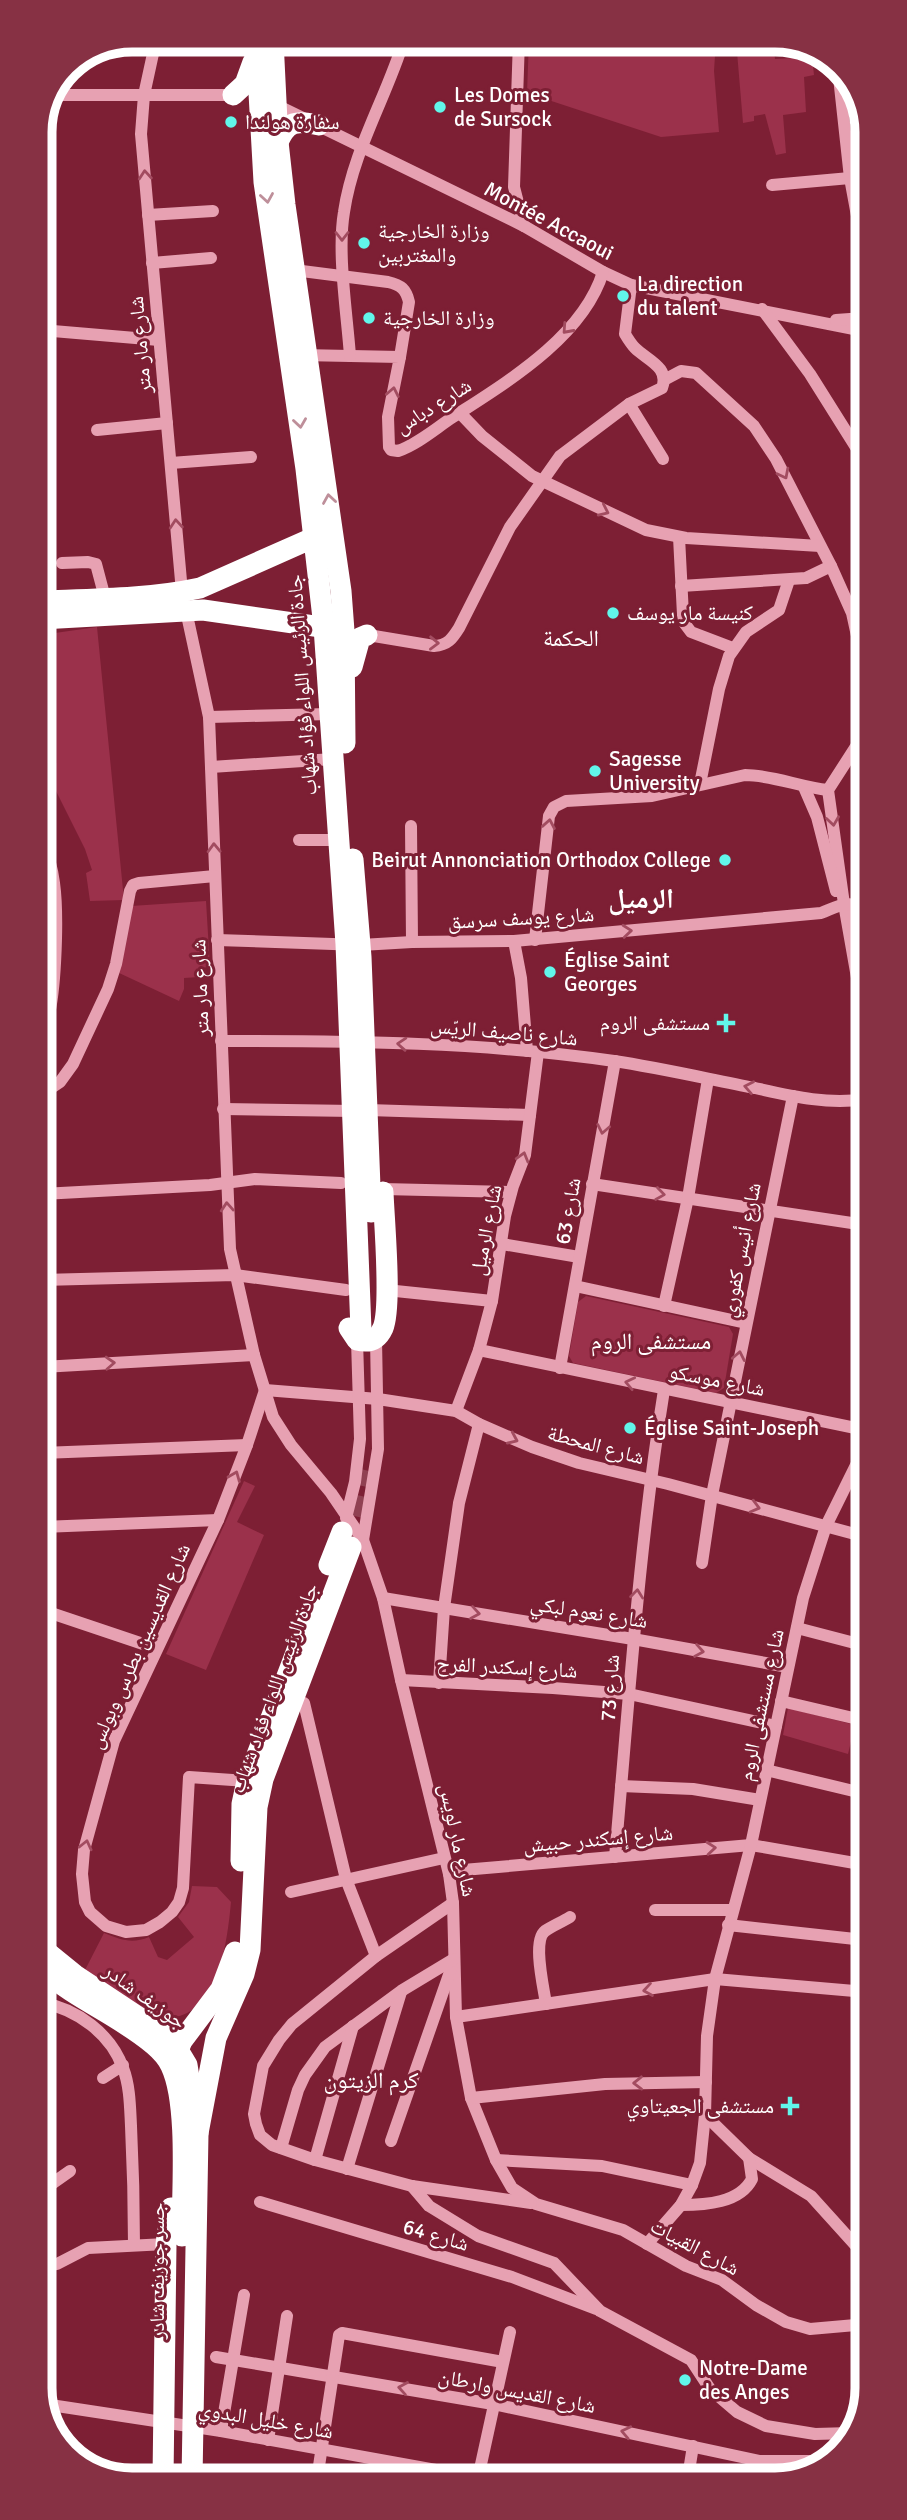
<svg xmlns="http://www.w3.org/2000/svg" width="907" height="2520" font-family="Signika,'Noto Naskh Arabic',sans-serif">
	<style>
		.green { fill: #9b314b }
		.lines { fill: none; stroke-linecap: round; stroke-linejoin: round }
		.highway-tunnel { stroke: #904152; stroke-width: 21; stroke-dasharray: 21 10; stroke-linecap: butt }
		.minor { stroke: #e7a1b2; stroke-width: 12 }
		.highway { stroke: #fff; stroke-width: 21 }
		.oneway { stroke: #a24c60 }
		.oneway2 { stroke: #be8f9a }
		.poi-dot { fill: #61f6ea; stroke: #7d1f34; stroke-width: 2.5 }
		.labels { text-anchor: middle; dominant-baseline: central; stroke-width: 6; stroke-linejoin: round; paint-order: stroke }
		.poi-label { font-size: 21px; fill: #fff; stroke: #7d1f34; text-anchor: start }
		.street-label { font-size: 21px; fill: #fff; stroke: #7d1f34 }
		.neighbourhood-label { font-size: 23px; fill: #fff; stroke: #7d1f34 }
		.district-label { font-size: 28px; font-weight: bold; fill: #fff; stroke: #7d1f34 }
		.rim { fill: none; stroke: #fff; stroke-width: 9 }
	</style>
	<rect width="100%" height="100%" fill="#7d1f34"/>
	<g class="green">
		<polygon points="529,40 716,40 714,71 719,132 661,137 527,93"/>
		<polygon points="736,40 773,40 775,59 812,57 814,75 804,77 806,112 783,115 786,153 776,155 765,114 754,116 754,121 743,123"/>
		<polygon points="97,627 124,900 90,901 86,873 92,870 85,849 51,781 41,786 41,635"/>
		<polygon points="206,901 210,967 198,968 199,977 184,978 184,989 179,1001 117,972 131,906"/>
		<polygon points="586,1296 729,1327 733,1334 724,1388 716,1393 573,1363 569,1356 578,1302"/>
		<polygon points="244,1481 255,1486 237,1522 264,1535 206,1670 166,1654"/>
		<polygon points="788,1708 855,1725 848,1754 783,1735"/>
		<path d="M 192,1886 L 217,1887 L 231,1902 C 227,1945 217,2030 154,2016 C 141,2013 98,1981 84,1972 L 104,1933 C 121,1940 132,1944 149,1937 L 158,1957 L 167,1960 L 194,1937 L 178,1917 L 189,1902 Z"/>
	</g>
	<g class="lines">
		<polyline class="highway-tunnel" points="351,1547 369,1471"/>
		<g class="minor">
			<polyline points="156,40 144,95 141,134 182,592 209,717 230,1249 254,1355 273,1417 291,1445 331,1493 363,1540 383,1598 401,1680 449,1874 453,1903 456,2017 471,2098 496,2160 512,2188 536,2204 623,2230 686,2266 722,2280 756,2305 786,2322 810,2329 867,2324"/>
			<polyline points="519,40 514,187 524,226"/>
			<polyline points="838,68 850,178 864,254"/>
			<polyline points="55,95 238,95"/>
			<polyline points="272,103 524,226 603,272 631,285 864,331"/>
			<polyline points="772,185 850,178"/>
			<polyline points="148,215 213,211"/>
			<polyline points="152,263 211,258"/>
			<path d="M 294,270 L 388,282 C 401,285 406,289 409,302 L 400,357"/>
			<polyline points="762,309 810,374 864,460"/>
			<polyline points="836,320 864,318"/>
			<polyline points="41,330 159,340"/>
			<path d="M 301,355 L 400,357 L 388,417 L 389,447 L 391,450 L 398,451 C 418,444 436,428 453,417 C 507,382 583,337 603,272"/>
			<path d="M 350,356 C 347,313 337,253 344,212 C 353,151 386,98 404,40"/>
			<polyline points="664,380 681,371 696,373 754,426 776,459 831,566 852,613 864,668"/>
			<polyline points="629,404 663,459"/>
			<polyline points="460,413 482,436 532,476 646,530 686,538 820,546"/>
			<polyline points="97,430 167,423"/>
			<polyline points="171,463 251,457"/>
			<polyline points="679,537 683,615 685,624 691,632 733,648"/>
			<polyline points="62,563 88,562 96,564 105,598"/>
			<polyline points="681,586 806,578 831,566"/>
			<path d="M 362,634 L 434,646 C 448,645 452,639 459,628 L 510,527 L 560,456 L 629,404 L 662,388 C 670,367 647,360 635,348 C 631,344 628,339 625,334 L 631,285"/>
			<polyline points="209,717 329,714"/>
			<polyline points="864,734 828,790 844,904 865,1023"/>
			<polyline points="211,767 333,759"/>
			<polyline points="700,784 719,689 729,656 746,632 779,610 789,580"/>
			<polyline points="804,787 817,817 836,891"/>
			<polyline points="411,826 412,942"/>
			<path d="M 41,836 C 47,851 52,866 54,883 C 58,912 57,1012 42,1033"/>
			<polyline points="299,840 338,840"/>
			<path d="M 217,940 L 361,945 L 412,942 L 514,941 L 821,913 C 839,906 846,900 865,908"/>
			<path d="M 535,940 L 549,816 L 554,807 L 566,801 L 652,796 L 745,775 C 772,775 800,787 828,790"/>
			<polyline points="514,941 521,978 527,1051"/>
			<path d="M 221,1041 C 352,1041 484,1042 614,1061 C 661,1068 708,1079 755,1088 C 791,1096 828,1105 865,1099"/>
			<polyline points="42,1094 60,1082 73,1064 108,989 116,964 130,891 133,885 139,883 215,876"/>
			<polyline points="223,1109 354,1111"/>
			<polyline points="368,1110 530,1115"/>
			<polyline points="865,1117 865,1157"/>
			<polyline points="592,1184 865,1225"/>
			<polyline points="383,1189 511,1192"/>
			<polyline points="42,1194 210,1185 255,1179 341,1183"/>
			<polyline points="502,1244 579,1257"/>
			<polyline points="42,1280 235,1275 346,1290"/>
			<polyline points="575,1286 746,1323"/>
			<polyline points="386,1290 492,1301"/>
			<polyline points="664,1306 688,1198 708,1079"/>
			<polyline points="479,1350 865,1430"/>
			<polyline points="42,1367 254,1355"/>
			<polyline points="560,1368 615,1061"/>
			<polyline points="265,1390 378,1399 456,1411 479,1424 532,1447 579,1463 668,1484 866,1537"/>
			<polyline points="456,1411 479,1350 492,1301 505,1216 513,1186 525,1155 538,1052"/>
			<polyline points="42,1453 247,1445"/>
			<polyline points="346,1518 355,1482 360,1439 357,1340"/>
			<polyline points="42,1527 218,1520"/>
			<polyline points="363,1540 378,1449 376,1339"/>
			<polyline points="702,1563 712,1495 793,1096"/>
			<polyline points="383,1598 633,1639 788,1667"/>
			<polyline points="42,1610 155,1648"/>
			<polyline points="797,1628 866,1646"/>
			<polyline points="401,1680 553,1688 629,1694 776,1726"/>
			<polyline points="439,1683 444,1608 459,1503 479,1424"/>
			<polyline points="781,1701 866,1721"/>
			<polyline points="304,1703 346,1879 376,1956"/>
			<polyline points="766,1770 866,1794"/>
			<polyline points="247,1781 189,1777 183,1888 179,1902 172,1912 160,1922 146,1930 126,1932 106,1926 90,1912 85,1902 82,1874 84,1850 114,1741 218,1520 247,1445 265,1390"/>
			<polyline points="621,1786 693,1789 760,1800"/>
			<path d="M 615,1857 C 629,1701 639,1545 664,1390"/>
			<polyline points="449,1874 463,1870 751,1845 866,1865"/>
			<polyline points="291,1892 444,1858"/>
			<polyline points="453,1903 376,1956 292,2024 279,2040 263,2066 254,2114 256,2124 260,2135 272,2145 315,2160 412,2186 531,2203"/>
			<polyline points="655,1910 732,1910"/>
			<polyline points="728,1925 864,1940"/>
			<path d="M 43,2003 C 77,2009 111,2034 123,2068 C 130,2086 130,2107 131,2126 C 133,2166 134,2205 134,2245"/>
			<path d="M 546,2004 C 544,1989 532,1941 545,1931 C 552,1926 562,1922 570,1917"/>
			<polyline points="456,2017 715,1979 866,1992"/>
			<polyline points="103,2078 123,2065"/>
			<polyline points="471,2098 605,2084 706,2082"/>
			<polyline points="705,2115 749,2158 811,2196 867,2258"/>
			<polyline points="391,2141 452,1966"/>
			<polyline points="281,2148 298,2090 305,2075 325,2047 401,1991 454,1959"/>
			<polyline points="315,2160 353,2026"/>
			<polyline points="496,2160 602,2166 692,2185"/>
			<polyline points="347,2169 401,1992"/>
			<polyline points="412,2186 429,2206 478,2236 554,2263 600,2311 691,2360 710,2389 737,2412 766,2426 815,2434 851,2433"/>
			<polyline points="43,2190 70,2171"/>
			<polyline points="260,2202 512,2277 596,2309"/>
			<path d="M 681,2205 C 705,2205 740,2203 752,2179 L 749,2158"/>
			<polyline points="647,2244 681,2205 692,2185 700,2163 705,2115 707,2036 715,1979 751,1845 803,1598 826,1526 865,1447"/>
			<polyline points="43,2267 57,2264 88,2248 166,2244"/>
			<polyline points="216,2357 493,2404 760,2461 821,2461"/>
			<polyline points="44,2404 221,2431 480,2478"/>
			<polyline points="221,2431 244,2295"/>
			<polyline points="268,2440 287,2316"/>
			<polyline points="688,2477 693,2446"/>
			<polyline points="478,2478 510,2332"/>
			<polyline points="317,2479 339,2335 342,2333 503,2362"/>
		</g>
		<g class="highway">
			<polyline points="256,40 264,182 306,469 324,627 346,944 361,1330"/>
			<polyline points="273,40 278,142 285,205 341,591 344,631 345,743"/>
			<polyline points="233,95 245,84 253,62"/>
			<path d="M 278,142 C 288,120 296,121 319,125"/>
			<path d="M 41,601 C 94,599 149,599 200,588 L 315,537"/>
			<polyline points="41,619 203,610 335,629"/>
			<polyline points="352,667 360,638 367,635"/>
			<polyline points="353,859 361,957 371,1212"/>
			<path d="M 349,1328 L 357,1340 C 369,1343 377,1341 383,1328 C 392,1306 384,1220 383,1192"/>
			<polyline points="329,1565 342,1532"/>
			<polyline points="241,1861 242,1804 247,1781 313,1608"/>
			<polyline points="43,1949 75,1975 158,2030 175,2045 187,2065 198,2133 192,2479"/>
			<path d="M 43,1970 C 77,2000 120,2016 154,2045 C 161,2051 167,2057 171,2066 C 189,2104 182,2192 182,2236"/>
			<polyline points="174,2060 182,2041 221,1989 235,1952"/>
			<polyline points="198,2133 216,2038 244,1974 250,1950 257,1807 263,1779 351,1547"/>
			<polyline points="163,2479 166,2244 171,2208"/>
		</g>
	</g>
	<defs><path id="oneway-chevron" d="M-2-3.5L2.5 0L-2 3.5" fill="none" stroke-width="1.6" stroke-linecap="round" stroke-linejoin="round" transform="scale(1.75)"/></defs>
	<g class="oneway">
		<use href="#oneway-chevron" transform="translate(145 175) rotate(-95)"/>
		<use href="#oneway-chevron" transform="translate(342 236) rotate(90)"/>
		<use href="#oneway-chevron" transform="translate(567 329) rotate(132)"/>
		<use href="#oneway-chevron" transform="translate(393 392) rotate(-79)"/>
		<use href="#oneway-chevron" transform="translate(784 474) rotate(63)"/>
		<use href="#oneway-chevron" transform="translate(604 511) rotate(25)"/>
		<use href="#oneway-chevron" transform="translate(176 524) rotate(-95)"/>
		<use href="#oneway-chevron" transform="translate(434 643) rotate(1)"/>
		<use href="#oneway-chevron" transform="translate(833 821) rotate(82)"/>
		<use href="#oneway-chevron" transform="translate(549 824) rotate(-80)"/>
		<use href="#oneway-chevron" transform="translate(214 848) rotate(-92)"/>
		<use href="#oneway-chevron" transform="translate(627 931) rotate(-5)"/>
		<use href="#oneway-chevron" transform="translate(402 1044) rotate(-176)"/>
		<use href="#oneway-chevron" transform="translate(749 1087) rotate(-169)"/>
		<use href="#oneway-chevron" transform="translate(603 1129) rotate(101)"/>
		<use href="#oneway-chevron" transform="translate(523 1157) rotate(-74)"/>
		<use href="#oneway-chevron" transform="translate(660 1194) rotate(8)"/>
		<use href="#oneway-chevron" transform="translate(227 1207) rotate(-94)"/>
		<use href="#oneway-chevron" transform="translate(739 1356) rotate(-79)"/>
		<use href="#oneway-chevron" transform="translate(110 1363) rotate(-3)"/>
		<use href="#oneway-chevron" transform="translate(630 1383) rotate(-168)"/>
		<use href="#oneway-chevron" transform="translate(513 1439) rotate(24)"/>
		<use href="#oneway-chevron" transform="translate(235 1476) rotate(-68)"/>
		<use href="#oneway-chevron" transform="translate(755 1507) rotate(15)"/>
		<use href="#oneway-chevron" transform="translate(637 1594) rotate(-84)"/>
		<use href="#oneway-chevron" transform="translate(475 1613) rotate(9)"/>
		<use href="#oneway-chevron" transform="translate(699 1651) rotate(10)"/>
		<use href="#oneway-chevron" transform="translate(86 1845) rotate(-77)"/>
		<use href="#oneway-chevron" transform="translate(711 1848) rotate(-5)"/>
		<use href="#oneway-chevron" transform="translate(648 1990) rotate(171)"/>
		<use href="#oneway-chevron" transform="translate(638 2083) rotate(179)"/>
		<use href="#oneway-chevron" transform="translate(403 2388) rotate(-170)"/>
		<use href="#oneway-chevron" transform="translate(626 2432) rotate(-168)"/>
	</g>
	<g class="oneway2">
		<use href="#oneway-chevron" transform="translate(267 198) rotate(81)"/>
		<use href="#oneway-chevron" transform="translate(300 423) rotate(82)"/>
		<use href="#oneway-chevron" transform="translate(329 499) rotate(-99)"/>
	</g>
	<g class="poi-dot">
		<circle cx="440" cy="107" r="7"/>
		<circle cx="231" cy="122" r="7"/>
		<circle cx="364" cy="243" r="7"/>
		<circle cx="623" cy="296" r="7"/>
		<circle cx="369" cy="318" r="7"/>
		<circle cx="613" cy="613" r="7"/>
		<circle cx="595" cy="771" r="7"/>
		<circle cx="725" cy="860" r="7"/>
		<circle cx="550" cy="972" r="7"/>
		<path d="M722.5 1012.5h7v7h7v7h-7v7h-7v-7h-7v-7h7z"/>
		<circle cx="630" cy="1428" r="7"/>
		<path d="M786.5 2095.5h7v7h7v7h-7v7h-7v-7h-7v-7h7z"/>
		<circle cx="685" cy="2380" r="7"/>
	</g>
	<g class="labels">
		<g class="poi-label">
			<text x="454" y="95">Les Domes<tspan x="454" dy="24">de Sursock</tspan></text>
			<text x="245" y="122">سفارة هولندا</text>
			<text x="378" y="231">وزارة الخارجية<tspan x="378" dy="24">والمغتربين</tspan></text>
			<text x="637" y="284">La direction<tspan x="637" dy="24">du talent</tspan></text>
			<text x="383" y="318">وزارة الخارجية</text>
			<text x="627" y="613">كنيسة مار يوسف</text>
			<text x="609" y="759">Sagesse<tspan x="609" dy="24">University</tspan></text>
			<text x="711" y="860" text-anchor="end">Beirut Annonciation Orthodox College</text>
			<text x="564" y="960">Église Saint<tspan x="564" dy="24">Georges</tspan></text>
			<text x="710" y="1023" text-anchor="end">مستشفى الروم</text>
			<text x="644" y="1428">Église Saint-Joseph</text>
			<text x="774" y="2106" text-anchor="end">مستشفى الجعيتاوي</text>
			<text x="699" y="2368">Notre-Dame<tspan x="699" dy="24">des Anges</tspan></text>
		</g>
		<g class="street-label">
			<text transform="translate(549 221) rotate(28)">Montée Accaoui</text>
			<text transform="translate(140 345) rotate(-95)">شارع مار متر</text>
			<text transform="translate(433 406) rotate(-32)">شارع دباس</text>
			<text transform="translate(302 685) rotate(-94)">جادة الرئيس اللواء فؤاد شهاب</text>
			<text transform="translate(521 918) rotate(-3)">شارع يوسف سرسق</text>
			<text transform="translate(200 988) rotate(-92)">شارع مار متر</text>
			<text transform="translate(504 1032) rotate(5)">شارع ناصيف الريّس</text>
			<text transform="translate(568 1211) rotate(-80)">شارع 63</text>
			<text transform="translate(486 1230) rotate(-79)">شارع الرميل</text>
			<text transform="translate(741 1250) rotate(-79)">شارع أنيس كفوري</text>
			<text transform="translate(717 1380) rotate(11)">شارع موسكو</text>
			<text transform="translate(596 1445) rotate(15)">شارع المحطة</text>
			<text transform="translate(589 1612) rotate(9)">شارع نعوم لبكي</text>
			<text transform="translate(139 1646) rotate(-66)">شارع القديسين بطرس وبولس</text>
			<text transform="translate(507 1667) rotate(3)">شارع إسكندر الفرح</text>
			<text transform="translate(274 1688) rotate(-70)">جادة الرئيس اللواء فؤاد شهاب</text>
			<text transform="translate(610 1688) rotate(-86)">شارع 73</text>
			<text transform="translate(761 1705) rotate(-78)">شارع مستشفى الروم</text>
			<text transform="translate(598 1839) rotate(-5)">شارع إسكندر حبيش</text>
			<text transform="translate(458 1840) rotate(78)">شارع مار لويس</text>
			<text transform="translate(145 1996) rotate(36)">جوزيف شادر</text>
			<text transform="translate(436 2235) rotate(16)">شارع 64</text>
			<text transform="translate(695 2247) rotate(28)">شارع القبيات</text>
			<text transform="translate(157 2271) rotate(-90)">جسر جوزيف شادر</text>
			<text transform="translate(517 2391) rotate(11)">شارع القديس وارطان</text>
			<text transform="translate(266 2420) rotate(10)">شارع خليل البدوي</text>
		</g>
		<g class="neighbourhood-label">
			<text x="571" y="638">الحكمة</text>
			<text x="651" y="1341">مستشفى الروم</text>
			<text x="371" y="2080">كرم الزيتون</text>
		</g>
		<g class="district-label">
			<text x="641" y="899">الرميل</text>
		</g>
	</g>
	<path d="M0 0H907V2520H0ZM132 52H775A80 80 0 0 1 855 132V2388A80 80 0 0 1 775 2468H132A80 80 0 0 1 52 2388V132A80 80 0 0 1 132 52Z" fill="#873144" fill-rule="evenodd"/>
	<path class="rim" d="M132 52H775A80 80 0 0 1 855 132V2388A80 80 0 0 1 775 2468H132A80 80 0 0 1 52 2388V132A80 80 0 0 1 132 52Z"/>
</svg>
